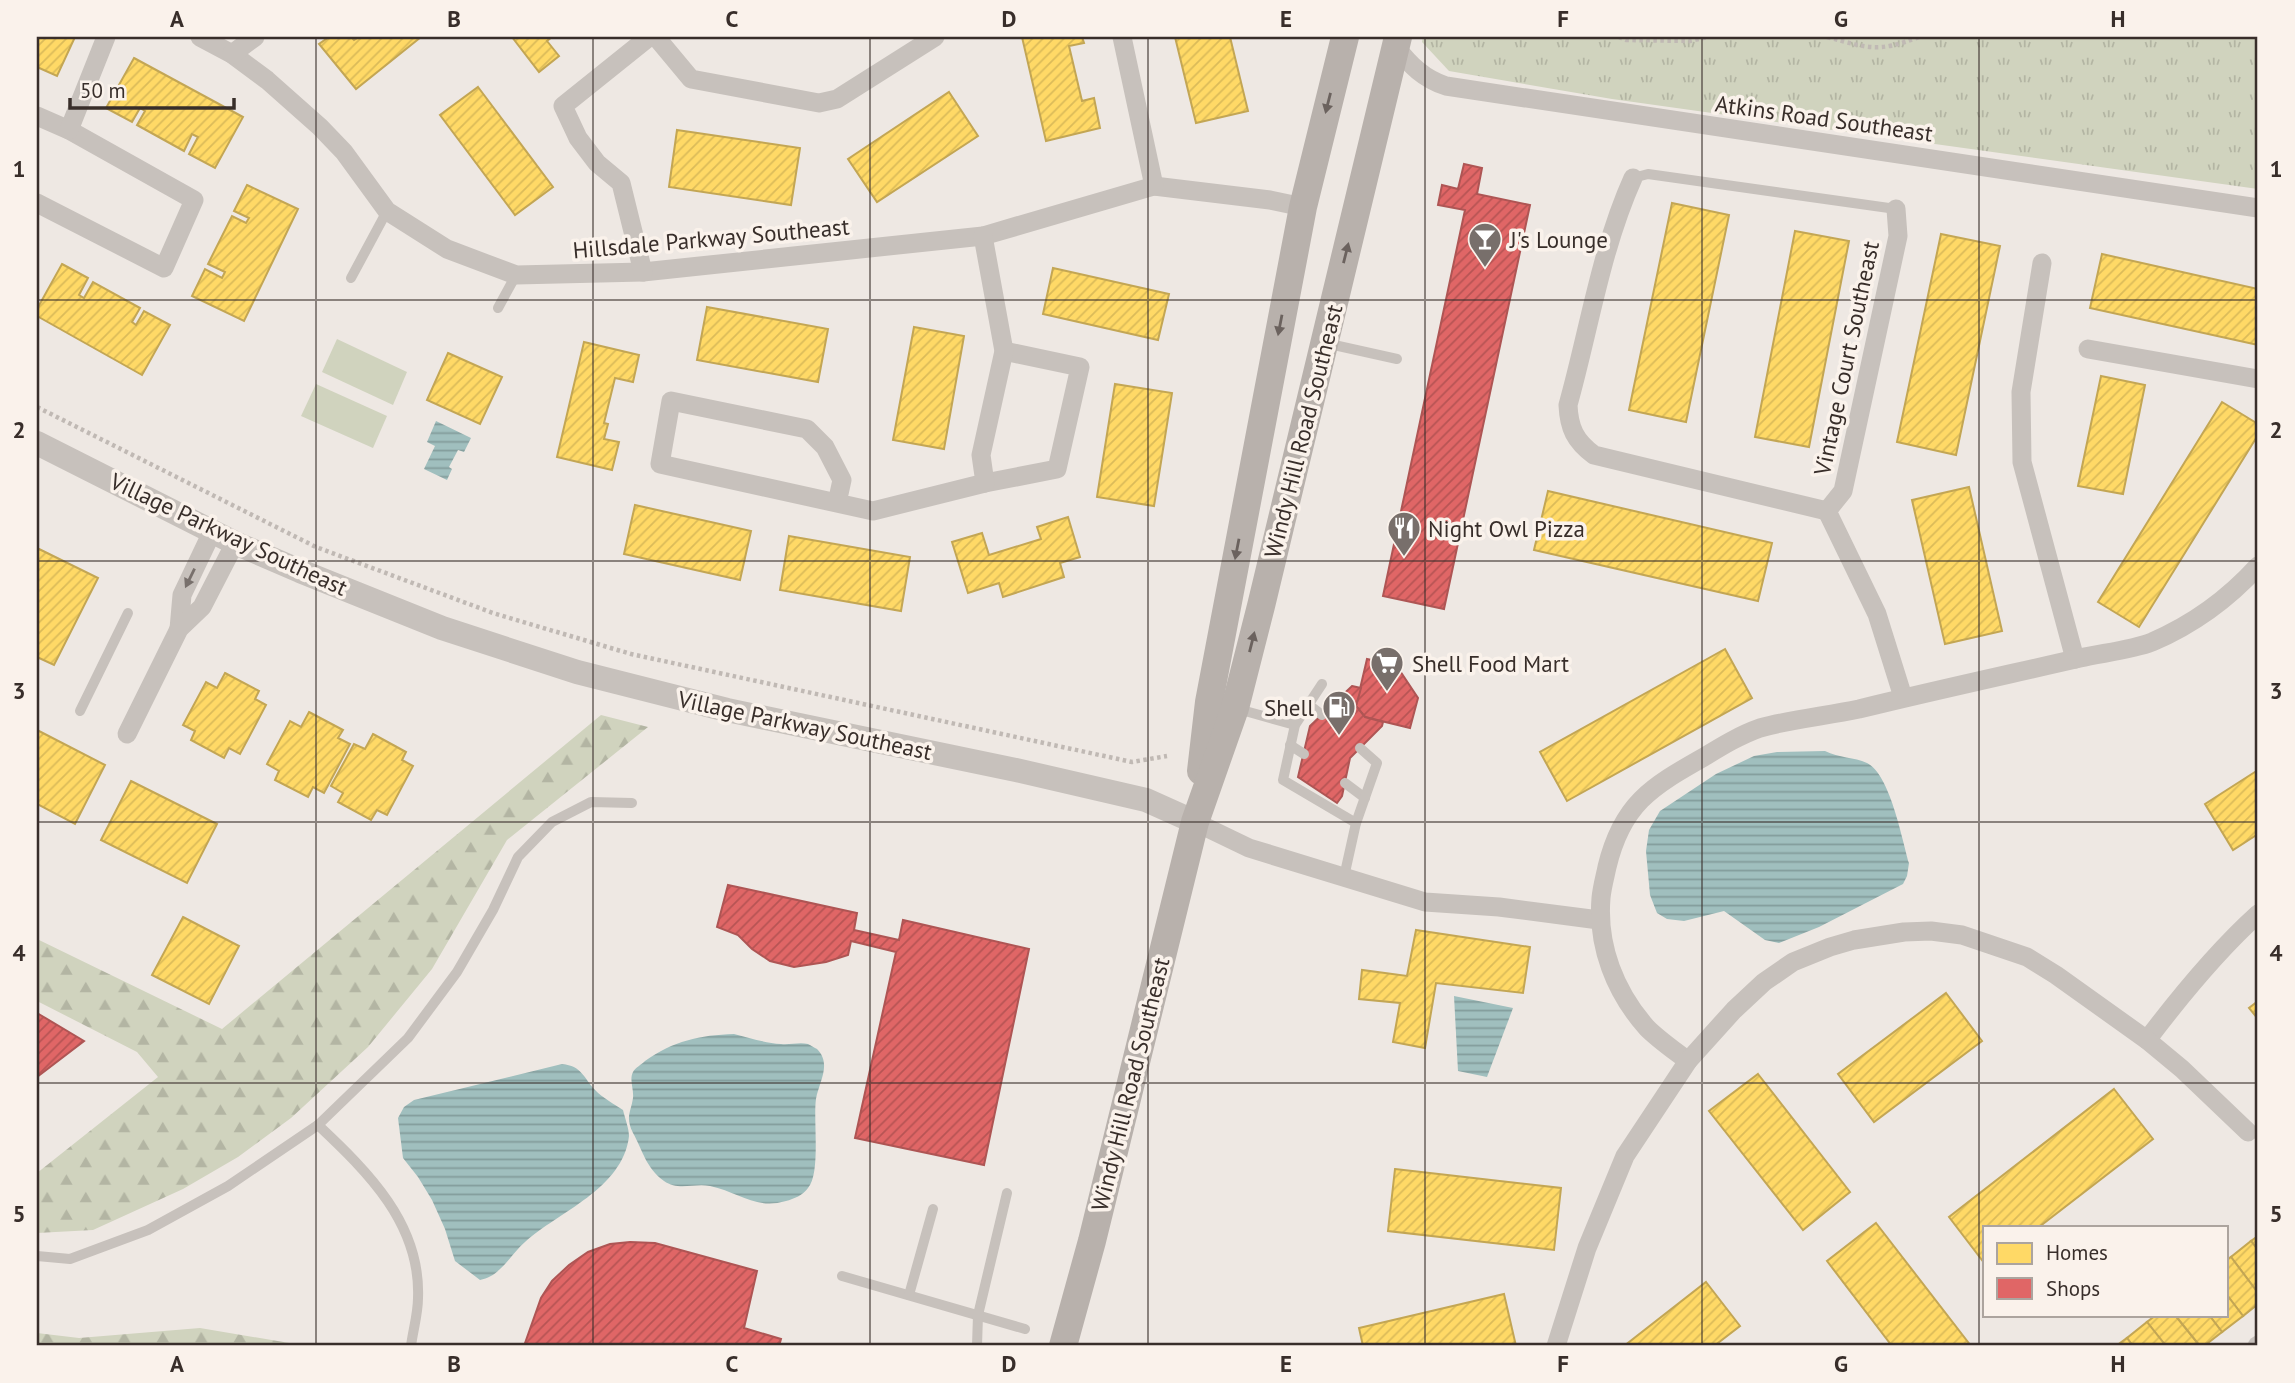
<svg xmlns="http://www.w3.org/2000/svg" width="2295" height="1383" font-family="'PT Sans',sans-serif">
	<style>
		.grass { fill: url(#grass-tufts) }
		.forest { fill: url(#forest-firs) }
		.pitch { fill: #d0d3be }
		.water { fill: url(#water-rules) }
		.homes { fill: url(#homes-hatch); stroke: #c3a654; stroke-width: 2 }
		.shops { fill: url(#shops-hatch); stroke: #ae5554; stroke-width: 2 }
		.lines { fill: none; stroke-linecap: round; stroke-linejoin: round }
		.path { stroke: #c0b9b4; stroke-width: 4.5; stroke-dasharray: 3.5 3.5; stroke-linecap: butt }
		.service { stroke: #c7c1bc; stroke-width: 10 }
		.minor { stroke: #c7c1bc; stroke-width: 19 }
		.tertiary { stroke: #c7c1bc; stroke-width: 24 }
		.secondary { stroke: #b8b1ac; stroke-width: 28 }
		.oneway { fill: #6b625e }
		.oneway2 { fill: #78706c }
		.grid { fill: none; stroke: #382e2a; stroke-width: 2; stroke-opacity: 0.55 }
		.labels { text-anchor: middle; dominant-baseline: central; stroke-width: 7; stroke-linejoin: round; paint-order: stroke }
		.street-label { font-size: 23px; fill: #382e2a; stroke: #faf2eb }
		.poi-label { font-size: 23px; fill: #382e2a; stroke: #faf2eb; text-anchor: start }
		.neatline { fill: none; stroke: #382e2a; stroke-width: 2.5 }
		.grid-label { font-size: 23px; text-anchor: middle; font-weight: bold; fill: #382e2a }
	</style>
	<defs>
		<pattern id="grass-tufts" width="24" height="20" patternUnits="userSpaceOnUse" patternTransform="scale(1.75)"><rect width="24" height="20" fill="#d0d3be"/><path d="M3 7l-1-3M5 7V3M7 7l1-3M15 17l-1-3M17 17v-4M19 17l1-3" fill="none" stroke="#b3b5a3"/></pattern>
		<pattern id="forest-firs" width="22" height="20" patternUnits="userSpaceOnUse" patternTransform="scale(1.75)"><rect width="22" height="20" fill="#d0d3be"/><path d="M5 1l3.5 6h-7zM16 11l3.5 6h-7z" fill="#b3b5a3"/></pattern>
		<pattern id="water-rules" width="6" height="5" patternUnits="userSpaceOnUse" patternTransform="scale(1.75)"><rect width="6" height="5" fill="#a0bfbe"/><path d="M0 2.5h6" fill="none" stroke="#839c9b"/></pattern>
		<pattern id="homes-hatch" width="6" height="6" patternUnits="userSpaceOnUse" patternTransform="scale(1.75)"><rect width="6" height="6" fill="#ffd966"/><path d="M-1 1l2-2M0 6l6-6M5 7l2-2" fill="none" stroke="#dbbb59"/></pattern>
		<pattern id="shops-hatch" width="6" height="6" patternUnits="userSpaceOnUse" patternTransform="scale(1.75)"><rect width="6" height="6" fill="#e06666"/><path d="M-1 1l2-2M0 6l6-6M5 7l2-2" fill="none" stroke="#b75454"/></pattern>
	</defs>
	<rect width="100%" height="100%" fill="#eee8e3"/>
	<polygon class="grass" points="1423,37 2258,37 2258,189 1612,99 1449,71 1422,42"/>
	<g class="forest">
		<polygon points="601,715 648,727 507,840 432,969 368,1047 291,1118 238,1157 183,1189 93,1230 37,1233 37,1173 158,1077 137,1052 37,1001 37,939 222,1029"/>
		<polygon points="200,1328 307,1346 37,1346 37,1333 79,1338"/>
	</g>
	<g class="pitch">
		<polygon points="337,339 407,372 393,405 322,372"/>
		<polygon points="316,384 387,416 373,448 301,416"/>
	</g>
	<g class="water">
		<polygon points="436,421 471,438 464,452 458,450 449,467 452,469 447,480 424,469 435,446 427,442"/>
		<path d="M 1825,751 C 1839,758 1854,757 1867,763 C 1890,774 1902,839 1909,863 L 1907,876 L 1903,884 L 1819,927 L 1779,943 L 1765,940 L 1724,911 L 1684,921 L 1667,919 L 1657,913 L 1650,895 L 1646,851 L 1649,830 L 1660,811 L 1716,774 L 1754,756 L 1777,752 Z"/>
		<polygon points="1454,996 1513,1008 1487,1077 1458,1071"/>
		<path d="M 734,1034 C 750,1038 765,1043 781,1044 C 790,1045 799,1042 808,1044 C 810,1045 815,1048 817,1049 C 832,1064 819,1082 816,1099 C 813,1119 821,1173 808,1188 C 803,1195 794,1199 786,1201 C 755,1210 739,1192 710,1186 C 694,1183 678,1191 664,1181 C 646,1168 643,1151 633,1133 C 625,1117 631,1112 633,1098 C 634,1089 629,1080 633,1072 C 635,1068 642,1064 645,1061 C 673,1041 700,1035 734,1034 Z"/>
		<path d="M 562,1064 C 582,1066 583,1077 595,1090 C 603,1098 614,1104 623,1110 C 625,1118 629,1129 629,1136 C 623,1189 558,1212 525,1242 C 510,1255 501,1276 480,1280 L 455,1261 L 445,1229 L 432,1200 L 418,1177 L 403,1158 L 398,1118 L 404,1107 L 414,1100 Z"/>
	</g>
	<g class="homes">
		<polygon points="37,37 75,37 57,76 37,67"/>
		<polygon points="329,37 351,37 354,40 359,37 421,37 356,89 319,44"/>
		<polygon points="512,37 552,37 547,41 559,56 539,72"/>
		<polygon points="1022,37 1082,37 1084,43 1069,46 1082,101 1094,98 1100,128 1046,141"/>
		<polygon points="1175,37 1230,37 1248,111 1196,123"/>
		<polygon points="134,58 243,117 215,168 189,154 198,137 192,134 184,151 137,125 145,111 140,108 132,122 106,108"/>
		<polygon points="478,87 553,187 515,215 440,115"/>
		<polygon points="949,92 978,136 877,202 848,159"/>
		<polygon points="677,130 800,148 791,205 669,187"/>
		<polygon points="247,185 298,209 244,321 192,296 205,269 222,278 225,272 208,264 232,216 246,223 249,218 234,211"/>
		<polygon points="1672,203 1729,215 1686,422 1629,410"/>
		<polygon points="1795,231 1849,241 1809,447 1755,437"/>
		<polygon points="1941,234 2000,246 1956,455 1897,442"/>
		<polygon points="2102,254 2258,289 2258,345 2090,308"/>
		<polygon points="62,264 88,278 79,295 84,298 93,282 140,308 132,322 136,325 144,311 170,325 142,375 37,316 37,309"/>
		<polygon points="1053,268 1169,294 1158,340 1043,314"/>
		<polygon points="707,307 828,329 818,382 697,360"/>
		<polygon points="914,327 964,336 944,449 893,440"/>
		<polygon points="584,342 639,355 633,382 615,378 604,423 608,424 604,439 619,442 612,470 557,457"/>
		<polygon points="448,353 502,377 480,424 427,400"/>
		<polygon points="2101,376 2145,385 2123,494 2078,486"/>
		<polygon points="1115,384 1172,393 1154,506 1097,497"/>
		<polygon points="2222,402 2258,424 2258,435 2139,627 2098,602"/>
		<polygon points="1969,487 2002,631 1945,644 1912,500"/>
		<polygon points="1548,491 1772,543 1758,601 1534,550"/>
		<polygon points="635,505 751,531 740,580 624,554"/>
		<polygon points="1068,517 1080,557 1060,563 1064,577 1003,597 999,583 968,593 952,542 982,533 989,555 1041,539 1037,527"/>
		<polygon points="789,536 910,557 901,611 780,590"/>
		<polygon points="39,549 98,578 54,665 37,657 37,553"/>
		<polygon points="1725,649 1752,698 1567,801 1540,752"/>
		<polygon points="225,673 259,691 255,699 266,705 240,754 229,748 224,758 191,740 195,731 183,725 206,682 217,688"/>
		<polygon points="309,712 343,730 338,738 350,744 324,793 313,787 308,797 275,780 279,771 267,764 290,721 301,727"/>
		<polygon points="37,730 105,765 75,824 37,804"/>
		<polygon points="373,734 406,752 402,760 413,766 387,815 377,810 371,820 338,802 343,793 331,786 354,744 365,749"/>
		<polygon points="2258,770 2258,834 2233,850 2205,804"/>
		<polygon points="131,781 217,824 187,883 101,840"/>
		<polygon points="183,917 239,946 209,1004 152,975"/>
		<polygon points="1416,930 1530,947 1523,993 1436,983 1425,1048 1393,1042 1400,1003 1359,999 1362,970 1407,976"/>
		<polygon points="1946,993 1982,1041 1874,1122 1838,1074"/>
		<polygon points="2258,1001 2258,1019 2249,1008"/>
		<polygon points="1758,1074 1850,1192 1803,1230 1709,1111"/>
		<polygon points="2114,1089 2153,1139 2039,1227 1985,1227 1985,1264 1949,1217"/>
		<polygon points="1395,1169 1561,1188 1554,1250 1388,1231"/>
		<polygon points="1876,1223 1971,1346 1892,1346 1827,1261"/>
		<polygon points="2258,1236 2258,1250 2251,1241"/>
		<polygon points="2251,1241 2258,1250 2258,1293 2231,1257"/>
		<polygon points="2231,1257 2258,1293 2258,1304 2243,1316 2227,1295 2227,1260"/>
		<polygon points="1706,1282 1740,1326 1714,1346 1624,1346"/>
		<polygon points="1504,1294 1516,1346 1363,1346 1359,1328"/>
		<polygon points="2227,1295 2243,1316 2222,1332 2209,1315 2227,1315"/>
		<polygon points="2156,1315 2175,1315 2200,1346 2166,1346 2147,1322"/>
		<polygon points="2175,1315 2209,1315 2222,1332 2204,1346 2200,1346"/>
		<polygon points="2147,1322 2166,1346 2133,1346 2127,1338"/>
		<polygon points="2127,1338 2133,1346 2116,1346"/>
	</g>
	<g class="shops">
		<polygon points="1464,164 1482,168 1477,194 1530,205 1444,609 1383,596 1465,210 1438,205 1442,185 1458,189"/>
		<polygon points="1367,659 1396,665 1418,698 1410,728 1365,717 1356,706"/>
		<polygon points="1352,686 1361,688 1356,706 1365,717 1383,722 1382,726 1350,758 1342,796 1337,803 1298,777 1310,726"/>
		<polygon points="728,885 857,913 854,930 899,940 903,920 1029,949 984,1165 855,1138 896,952 851,941 848,955 826,962 794,967 770,961 752,949 738,935 717,927"/>
		<polygon points="37,1013 84,1041 37,1077"/>
		<polygon points="630,1242 655,1243 757,1271 744,1328 781,1339 779,1346 524,1346 541,1298 552,1281 569,1265 588,1252 610,1244"/>
	</g>
	<g class="lines">
		<g class="path">
			<polyline points="1619,37 1626,40 1690,41 1708,37"/>
			<path d="M 1827,37 C 1869,48 1877,53 1919,37"/>
			<polyline points="37,407 316,547 493,613 631,654 1132,762 1167,756"/>
		</g>
		<g class="service">
			<polyline points="1633,178 1648,174 1896,209"/>
			<polyline points="351,278 387,211"/>
			<polyline points="498,308 516,275"/>
			<polyline points="1325,343 1397,359"/>
			<polyline points="1322,684 1295,725 1283,780 1356,823"/>
			<polyline points="1309,705 1322,715"/>
			<polyline points="1238,709 1295,725"/>
			<polyline points="80,711 128,613"/>
			<polyline points="1290,745 1304,754"/>
			<polyline points="1345,783 1365,798"/>
			<polyline points="1344,877 1356,823 1377,763 1360,748"/>
			<path d="M 318,1125 C 368,1172 421,1224 418,1298 C 418,1314 413,1330 411,1346"/>
			<polyline points="37,1256 70,1259 148,1230 228,1186 318,1125 408,1038 457,972 493,910 518,857 552,822 591,802 632,803"/>
			<polyline points="842,1276 1025,1329"/>
			<polyline points="909,1295 933,1209"/>
			<polyline points="977,1346 978,1315 1007,1193"/>
		</g>
		<g class="minor">
			<polyline points="200,37 232,54 267,80 320,127 344,152 387,211 447,249 516,275 643,272 983,236 1154,186 1270,200 1303,207"/>
			<polyline points="656,37 691,79 819,103 837,99 935,37"/>
			<polyline points="1122,37 1154,186"/>
			<path d="M 1396,47 C 1410,65 1424,79 1446,86 L 2258,208"/>
			<polyline points="232,54 255,37"/>
			<polyline points="37,116 69,130 194,200 164,268 37,203"/>
			<polyline points="69,130 106,37"/>
			<path d="M 1633,178 C 1601,249 1589,330 1568,405 C 1569,428 1575,441 1594,455 L 1827,511"/>
			<polyline points="1896,209 1898,236 1843,491 1827,511 1877,614 1903,697"/>
			<polyline points="2042,263 2021,392 2022,462 2075,659"/>
			<polyline points="643,272 621,183 597,163 578,138 563,106 649,37"/>
			<polyline points="2088,349 2258,379"/>
			<polyline points="985,483 1057,469 1080,367 1004,351"/>
			<polyline points="837,503 842,480 825,447 807,429 671,401 660,464 873,511 985,483 981,455 1004,351 983,236"/>
			<polyline points="179,629 182,595 213,530"/>
			<polyline points="127,734 179,629 202,607 235,543"/>
			<polyline points="1195,822 1249,848 1425,902 1499,907 1599,920"/>
			<path d="M 2147,1040 C 2181,995 2216,952 2258,914"/>
			<path d="M 1688,1061 C 1675,1051 1659,1040 1647,1028 C 1615,992 1597,946 1601,898 C 1602,887 1605,877 1607,867 C 1622,804 1651,787 1704,757 C 1722,746 1740,735 1760,728 C 1792,719 1826,716 1859,709 C 1932,691 2006,675 2080,658 C 2102,653 2132,650 2152,642 C 2194,624 2228,599 2258,566"/>
			<polyline points="1556,1346 1587,1248 1625,1156 1688,1061 1734,1010 1764,982 1793,962 1830,947 1854,940 1904,932 1931,931 1962,935 2027,957 2056,975 2147,1040 2182,1069 2248,1132"/>
			<polyline points="2257,1346 2258,1345"/>
		</g>
		<polyline class="tertiary" points="37,443 235,543 300,571 442,628 577,672 727,710 1016,770 1146,800 1195,822"/>
		<g class="secondary">
			<polyline points="1201,771 1209,702 1303,207 1345,37"/>
			<polyline points="1063,1346 1092,1241 1195,822 1235,708 1261,606 1398,37"/>
		</g>
	</g>
	<defs><path id="oneway-solid" d="M-6-.8H1V-3.2L6.5 0L1 3.2V.8H-6Z" transform="scale(1.75)"/></defs>
	<g class="oneway">
		<use href="#oneway-solid" transform="translate(1328 103) rotate(104)"/>
		<use href="#oneway-solid" transform="translate(1346 253) rotate(-76)"/>
		<use href="#oneway-solid" transform="translate(1280 325) rotate(101)"/>
		<use href="#oneway-solid" transform="translate(1237 549) rotate(101)"/>
		<use href="#oneway-solid" transform="translate(1252 642) rotate(-76)"/>
	</g>
	<use class="oneway2" href="#oneway-solid" transform="translate(190 578) rotate(116)"/>
	<path class="grid" d="M 316,37 L 316,1346M 593,37 L 593,1346M 870,37 L 870,1346M 1148,37 L 1148,1346M 1425,37 L 1425,1346M 1702,37 L 1702,1346M 1979,37 L 1979,1346M 37,300 L 2258,300M 37,561 L 2258,561M 37,822 L 2258,822M 37,1083 L 2258,1083"/>
	<defs>
		<symbol id="bar-pin" viewBox="-11 -11 22 30"><path d="M0 17L-7.5 6A9.5 9.5 0 1 1 7.5 6Z" fill="#786f6b" stroke="#faf2eb"/><path d="M-6-5H6L.8 .8V4.5H3.5V6h-7V4.5H-.8V.8Z" fill="#fff"/></symbol>
		<symbol id="restaurant-pin" viewBox="-11 -11 22 30"><path d="M0 17L-7.5 6A9.5 9.5 0 1 1 7.5 6Z" fill="#786f6b" stroke="#faf2eb"/><path d="M-5-6h1v4h1v-4h1v4h1v-4h1v5L-1.5 .5V6h-2V.5L-5-1ZM5-6V6H3V1.5H1.5Q1.5-4 5-6Z" fill="#fff"/></symbol>
		<symbol id="supermarket-pin" viewBox="-11 -11 22 30"><path d="M0 17L-7.5 6A9.5 9.5 0 1 1 7.5 6Z" fill="#786f6b" stroke="#faf2eb"/><path d="M-6-5.5h2.5l.6 2H6L4.5 2H-2.5L-4.4-4H-6ZM-1.5 3.2a1.3 1.3 0 1 0 .1 0ZM3 3.2a1.3 1.3 0 1 0 .1 0Z" fill="#fff"/></symbol>
		<symbol id="fuel-pin" viewBox="-11 -11 22 30"><path d="M0 17L-7.5 6A9.5 9.5 0 1 1 7.5 6Z" fill="#786f6b" stroke="#faf2eb"/><path d="M-5.5-6h7V0h2V4h1.3V-2.5L3-4.5l.8-.8L6-3V5H2.5V1h-1V6h-7ZM-4.2-4.7v3.2H.2V-4.7Z" fill="#fff"/></symbol>
	</defs>
	<g fill-rule="evenodd">
		<use href="#bar-pin" x="1466" y="220" width="38" height="52"/>
		<use href="#restaurant-pin" x="1385" y="509" width="38" height="52"/>
		<use href="#supermarket-pin" x="1368" y="644" width="38" height="52"/>
		<use href="#fuel-pin" x="1320" y="688" width="38" height="52"/>
	</g>
	<g class="labels">
		<g class="street-label">
			<text transform="translate(1824 118) rotate(8)">Atkins Road Southeast</text>
			<text transform="translate(711 238) rotate(-5)">Hillsdale Parkway Southeast</text>
			<text transform="translate(1846 358) rotate(-78)">Vintage Court Southeast</text>
			<text transform="translate(1303 431) rotate(-76)">Windy Hill Road Southeast</text>
			<text transform="translate(229 534) rotate(25)">Village Parkway Southeast</text>
			<text transform="translate(805 725) rotate(12)">Village Parkway Southeast</text>
			<text transform="translate(1130 1084) rotate(-76)">Windy Hill Road Southeast</text>
		</g>
		<g class="poi-label">
			<text x="1510" y="239">J's Lounge</text>
			<text x="1428" y="528">Night Owl Pizza</text>
			<text x="1412" y="663">Shell Food Mart</text>
			<text x="1314" y="707" text-anchor="end">Shell</text>
		</g>
	</g>
	<rect width="2295" height="1383" fill="none" stroke="#faf2eb" stroke-width="77"/>
	<rect x="1983" y="1226" width="245" height="91" fill="#faf2eb" stroke="#aca49e" stroke-width="2"/>
	<rect x="1997" y="1243" width="35" height="21" fill="#ffd966" stroke="#aca49e" stroke-width="2"/>
	<text x="2046" y="1260" font-size="21" fill="#382e2a">Homes</text>
	<rect x="1997" y="1278" width="35" height="21" fill="#e06666" stroke="#aca49e" stroke-width="2"/>
	<text x="2046" y="1296" font-size="21" fill="#382e2a">Shops</text>
	<path d="M70 98v10h164v-10" fill="none" stroke="#382e2a" stroke-width="3.5"/>
	<text x="80" y="98" font-size="21" fill="#382e2a" stroke="#faf2eb" stroke-width="5" paint-order="stroke">50 m</text>
	<rect x="38" y="38" width="2218" height="1306" class="neatline"/>
	<g class="grid-label">
		<text x="177" y="27">A</text>
		<text x="454" y="27">B</text>
		<text x="732" y="27">C</text>
		<text x="1009" y="27">D</text>
		<text x="1286" y="27">E</text>
		<text x="1563" y="27">F</text>
		<text x="1841" y="27">G</text>
		<text x="2118" y="27">H</text>
		<text x="19" y="177">1</text>
		<text x="2276" y="177">1</text>
		<text x="19" y="438">2</text>
		<text x="2276" y="438">2</text>
		<text x="19" y="699">3</text>
		<text x="2276" y="699">3</text>
		<text x="19" y="961">4</text>
		<text x="2276" y="961">4</text>
		<text x="19" y="1222">5</text>
		<text x="2276" y="1222">5</text>
		<text x="177" y="1372">A</text>
		<text x="454" y="1372">B</text>
		<text x="732" y="1372">C</text>
		<text x="1009" y="1372">D</text>
		<text x="1286" y="1372">E</text>
		<text x="1563" y="1372">F</text>
		<text x="1841" y="1372">G</text>
		<text x="2118" y="1372">H</text>
	</g>
</svg>
